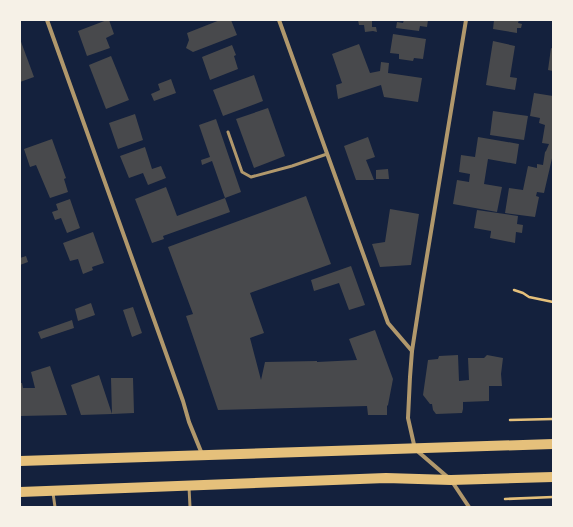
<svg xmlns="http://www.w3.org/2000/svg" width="573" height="527" font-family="Raleway,sans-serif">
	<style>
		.building { fill: #48494c }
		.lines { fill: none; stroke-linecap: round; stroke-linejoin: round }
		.path { stroke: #e5c07b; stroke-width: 2.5 }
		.service { stroke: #b1986c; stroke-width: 3 }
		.minor { stroke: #b1986c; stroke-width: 4 }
		.primary { stroke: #e5c07b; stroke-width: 10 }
	</style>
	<rect width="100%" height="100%" fill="#14213d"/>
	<g class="building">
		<polygon points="107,20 109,20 114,34 106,38 110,48 87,56 78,31"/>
		<polygon points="220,20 231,20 237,35 193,52 186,48 189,40 187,33"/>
		<polygon points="358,20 372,20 372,27 376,27 377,32 373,31 365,32 364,25 359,25"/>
		<polygon points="404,20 428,20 427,27 420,26 419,31 396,28 397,22 403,23"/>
		<polygon points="494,20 519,20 518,23 522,24 521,28 517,28 517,33 493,29"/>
		<polygon points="393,34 426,39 423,59 414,58 413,61 399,59 399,54 390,53"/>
		<polygon points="20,39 34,77 20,82"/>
		<polygon points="493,41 515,46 510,77 517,78 515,90 486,85"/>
		<polygon points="359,44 370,73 380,71 381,62 389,63 388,73 422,78 418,102 384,97 381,85 338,99 336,85 342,83 332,54"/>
		<polygon points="232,45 236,55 234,56 238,69 210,80 202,57"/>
		<polygon points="551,48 553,49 553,71 548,70"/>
		<polygon points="111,56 129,100 106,109 89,65"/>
		<polygon points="254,75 263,101 223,116 213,90"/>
		<polygon points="171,79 176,93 154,101 151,94 160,90 158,84"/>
		<polygon points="534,93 553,96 553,154 544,193 537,192 536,196 539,197 535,217 505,213 509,188 523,190 528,166 537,168 537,164 543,165 545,152 546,151 549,144 542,143 545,125 539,123 540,118 530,116"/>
		<polygon points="268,108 285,156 254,168 236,119"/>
		<polygon points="493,111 528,116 524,140 490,135"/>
		<polygon points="135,114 143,140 118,149 109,123"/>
		<polygon points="216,119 241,192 225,198 212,161 202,165 201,160 210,157 199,125"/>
		<polygon points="368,137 375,157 366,160 374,180 356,180 344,146"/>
		<polygon points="478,137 519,144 516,164 488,159 484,184 502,187 497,212 453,204 457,180 469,182 470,174 459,172 461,155 475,157"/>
		<polygon points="52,139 66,178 64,179 68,192 50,198 36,165 30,167 24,149"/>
		<polygon points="145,147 152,169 161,166 166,178 148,185 143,173 129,178 120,156"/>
		<polygon points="388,169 389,179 376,179 376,170"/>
		<polygon points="166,187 177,216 225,198 230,212 163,236 164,239 152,243 135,199"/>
		<polygon points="306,196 331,264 250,293 264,333 250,338 261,380 265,362 317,361 317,362 357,360 349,339 375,330 393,379 388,405 387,406 387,415 368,415 367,406 218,410 186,316 193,314 168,247"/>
		<polygon points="70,199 80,228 67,233 61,218 55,220 52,212 58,210 56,204"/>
		<polygon points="390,209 419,214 411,265 380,267 372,244 385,242"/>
		<polygon points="477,210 518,216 517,224 523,225 522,233 516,232 515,243 490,238 491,232 491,231 474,228"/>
		<polygon points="93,232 104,263 92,267 93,270 83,274 78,259 70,261 63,243"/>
		<polygon points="26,256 28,262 20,265 20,258"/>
		<polygon points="351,266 365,305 349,310 339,283 314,291 311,280"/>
		<polygon points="91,303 95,315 78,321 75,309"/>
		<polygon points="133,307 142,333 132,337 123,310"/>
		<polygon points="72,320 74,328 41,339 38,332"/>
		<polygon points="458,355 459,381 469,380 468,358 484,358 487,355 503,358 501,374 502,386 489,386 489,401 463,402 463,409 462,413 436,414 433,410 432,404 430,404 423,395 428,360 438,359 439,356"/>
		<polygon points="50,366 67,415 20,416 20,383 22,383 23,388 35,388 31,372"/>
		<polygon points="99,375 112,414 111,378 133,378 134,413 112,414 81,415 71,385"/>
	</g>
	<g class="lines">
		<g class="path">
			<polyline points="514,290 523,293 529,297 553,302"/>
			<polyline points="510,420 553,419"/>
			<polyline points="505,499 553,497"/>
		</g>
		<g class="service">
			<polyline points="228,132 242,172 251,177 292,166 327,154"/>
			<polyline points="189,487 190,507"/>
			<polyline points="53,493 55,507"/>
		</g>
		<g class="minor">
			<polyline points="47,20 183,401 189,422 202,454"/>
			<polyline points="279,20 388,323 412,351"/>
			<polyline points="466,20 422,286 412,351 410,377 408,418 415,449 451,480 469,507"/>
		</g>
		<g class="primary">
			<polyline points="20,461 553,444"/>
			<polyline points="20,492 386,478 451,480 553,477"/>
		</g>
	</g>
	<rect width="573" height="527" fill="none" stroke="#f6f1e7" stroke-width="42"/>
</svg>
